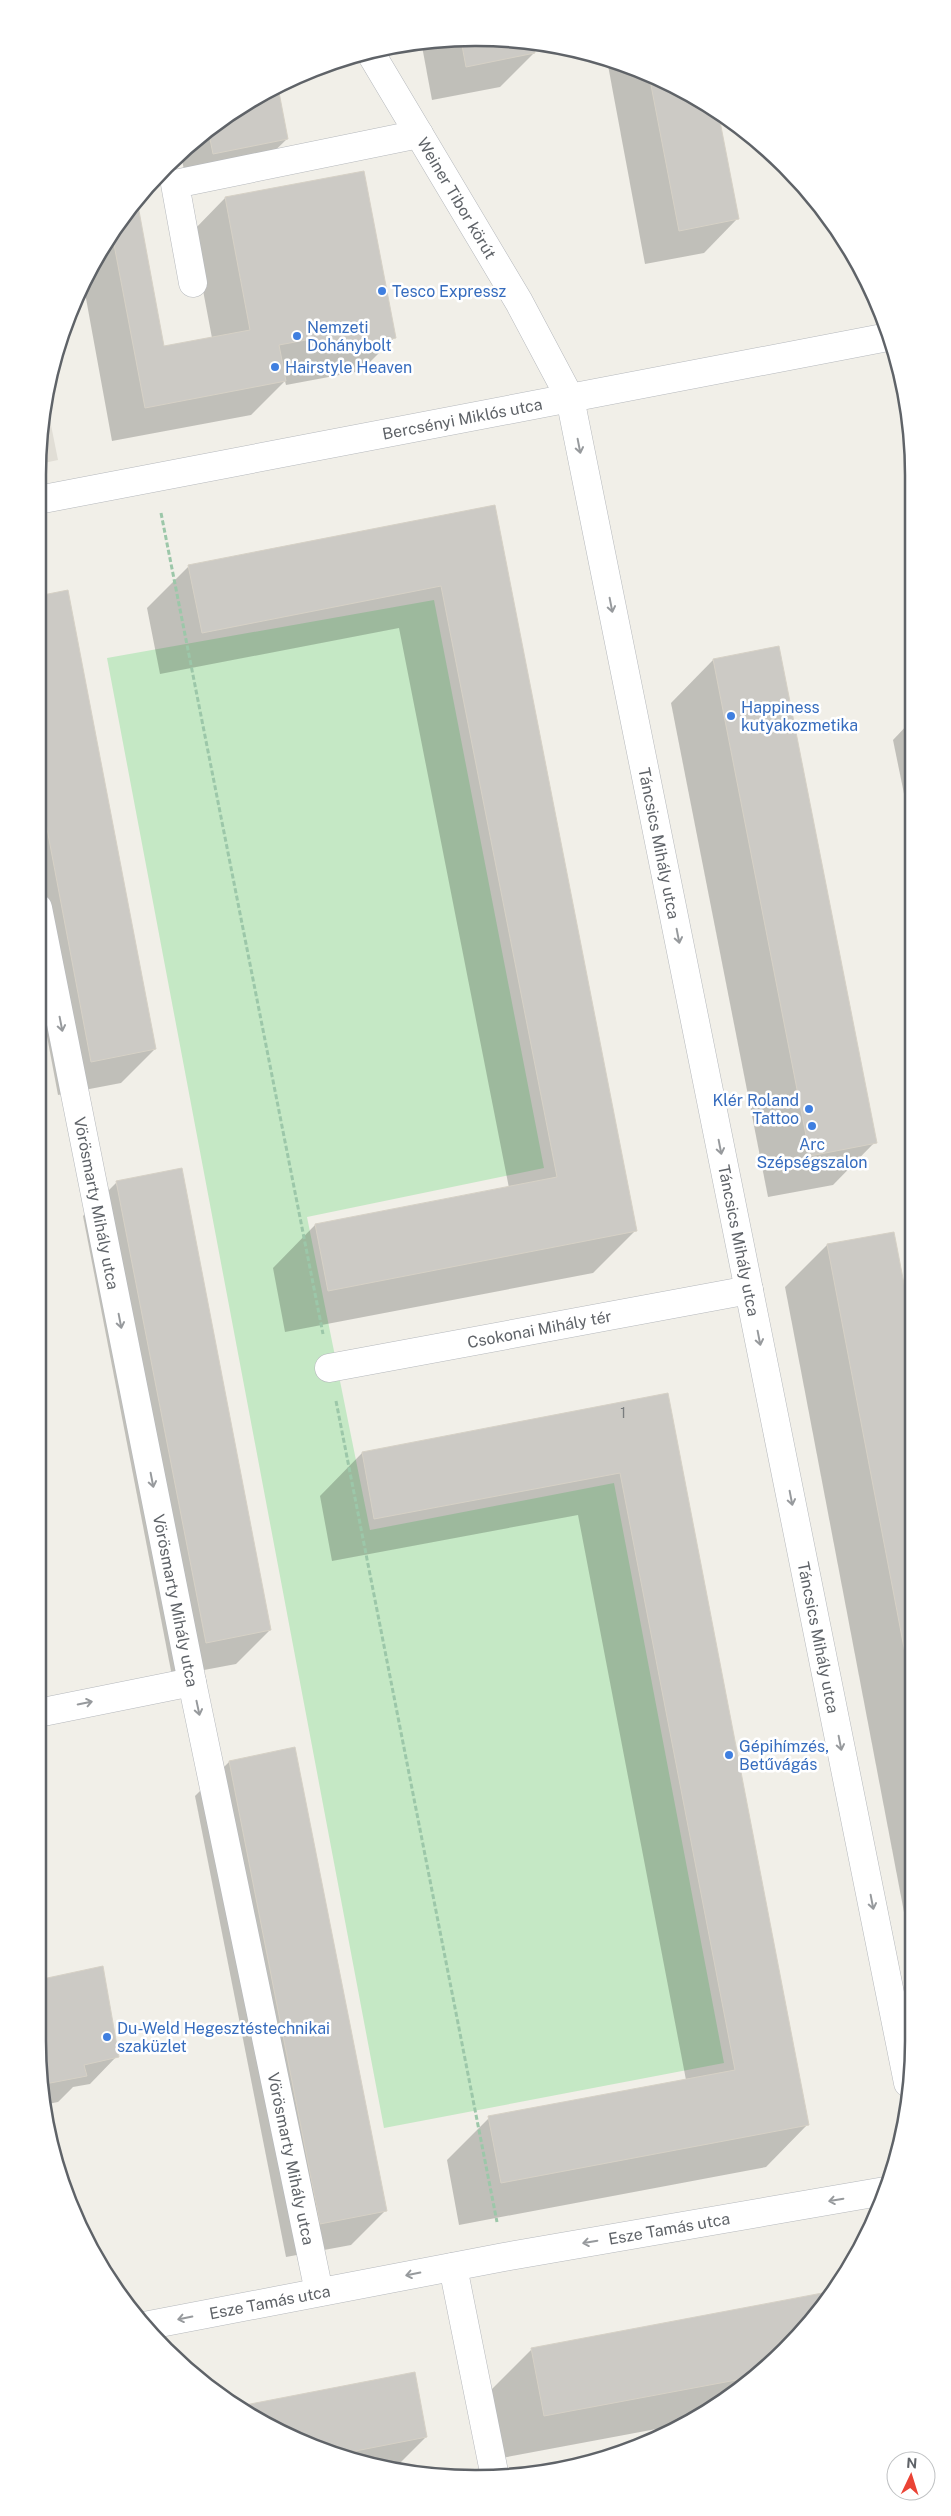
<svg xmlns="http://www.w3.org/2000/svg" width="951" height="2516" font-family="'Public Sans',sans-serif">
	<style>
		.education { fill: #e1ded6 }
		.green { fill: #c5e8c5 }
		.shadow { fill: #0003 }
		.building { fill: #cccac5; stroke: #d6d1c6 }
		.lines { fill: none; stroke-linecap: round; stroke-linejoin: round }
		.minor-casing { stroke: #b5b8bc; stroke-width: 29 }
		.path { stroke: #9cc7a9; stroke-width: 3; stroke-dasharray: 5 2.5; stroke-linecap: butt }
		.minor { stroke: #fff; stroke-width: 28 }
		.oneway { stroke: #979a9d }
		.shop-dot { fill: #3f7fe0; stroke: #fff; stroke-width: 2 }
		.labels { text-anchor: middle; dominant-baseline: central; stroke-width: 5; stroke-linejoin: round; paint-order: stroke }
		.number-label { font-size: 14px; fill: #7a7d7f }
		.street-label { font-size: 16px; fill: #5f6368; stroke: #fff }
		.shop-label { font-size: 16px; fill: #366cbe; stroke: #fff; text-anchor: start }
		.rim { fill: none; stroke: #5f6368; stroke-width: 2.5 }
	</style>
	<rect width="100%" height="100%" fill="#f1efe8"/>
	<polygon class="education" points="47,405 58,460 39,464"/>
	<polygon class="green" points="434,600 544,1168 307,1217 370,1530 614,1483 724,2063 384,2128 107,658"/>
	<g class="shadow">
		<polygon points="504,38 534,53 500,87 432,100 421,41"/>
		<polygon points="607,60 717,110 737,219 704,253 645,264"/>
		<polygon points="276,87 287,139 259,166 186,180 182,160 172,162 187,146 257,96"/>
		<polygon points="225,198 395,337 361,371 286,385 285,381 251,415 112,441 83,282 128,209 136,201 163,347 212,338 192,232"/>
		<polygon points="494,507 636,1230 593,1273 285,1332 273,1268 315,1225 509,1188 399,628 160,674 147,608 189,566"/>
		<polygon points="67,592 155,1049 121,1083 58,1095 38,988 38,597"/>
		<polygon points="713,660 875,1142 833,1185 768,1197 671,703"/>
		<polygon points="910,722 911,828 893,740"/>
		<polygon points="116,1183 270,1630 236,1664 172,1676 83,1216"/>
		<polygon points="893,1234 912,1332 913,1949 911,1949 785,1287 827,1245"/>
		<polygon points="667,1395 808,2124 766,2167 459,2225 447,2160 489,2118 686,2080 578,1515 332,1561 320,1496 362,1453"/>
		<polygon points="229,1762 385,2211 351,2245 286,2257 195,1796"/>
		<polygon points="102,1968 117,2056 90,2084 73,2087 58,2102 48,2104 38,2040 38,1981"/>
		<polygon points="832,2293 823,2307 719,2405 683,2424 502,2458 489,2392 532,2349"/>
		<polygon points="414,2374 426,2437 394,2469 335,2455 257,2420 241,2407"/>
	</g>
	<g class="building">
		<polygon points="504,38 533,43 535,53 466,67 461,40"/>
		<polygon points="650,80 718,111 739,219 679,231"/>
		<polygon points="278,87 288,139 213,154 209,134 202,135 257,96"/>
		<polygon points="364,171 396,338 319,352 317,338 279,345 286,381 145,408 112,234 128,209 137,200 164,346 250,330 225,197"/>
		<polygon points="495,505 637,1231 328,1291 315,1224 557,1177 441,586 202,633 188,565"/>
		<polygon points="68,590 156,1049 91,1062 38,781 38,596"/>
		<polygon points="779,646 877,1143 810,1156 713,659"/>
		<polygon points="182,1168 271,1630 206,1643 116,1181"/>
		<polygon points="894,1232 912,1325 913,1695 827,1244"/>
		<polygon points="668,1393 809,2125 501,2183 488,2116 735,2070 620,1473 374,1519 362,1452"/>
		<polygon points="295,1747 387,2211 320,2224 229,1761"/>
		<polygon points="103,1966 119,2057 84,2065 87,2076 45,2084 38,2040 38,1980"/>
		<polygon points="833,2291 823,2307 747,2378 544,2416 531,2348"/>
		<polygon points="415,2372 427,2437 335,2455 257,2420 240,2406"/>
	</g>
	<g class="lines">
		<defs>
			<g id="minor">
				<path id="s1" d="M 370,52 L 519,302 L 570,398 L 908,2083"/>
				<polyline points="193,283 175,184 419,134"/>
				<path id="s2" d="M 38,500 L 888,337"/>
				<path id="s3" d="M 38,908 L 192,1682 L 319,2292"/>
				<path id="s4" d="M 329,1368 L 749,1290"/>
				<polyline points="38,1713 192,1682"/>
				<polyline points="453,2267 494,2472"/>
				<path id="s5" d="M 144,2326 L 504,2257 L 885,2191"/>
			</g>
		</defs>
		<use href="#minor" class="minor-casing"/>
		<g class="path">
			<polyline points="161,513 323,1334"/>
			<polyline points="336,1401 497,2222"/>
		</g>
		<use href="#minor" class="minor"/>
	</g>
	<defs><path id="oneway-shaft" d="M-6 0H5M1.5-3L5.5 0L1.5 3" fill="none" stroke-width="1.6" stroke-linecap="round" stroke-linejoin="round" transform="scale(1.25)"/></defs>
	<g class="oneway">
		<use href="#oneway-shaft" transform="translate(579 446) rotate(79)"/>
		<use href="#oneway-shaft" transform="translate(611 605) rotate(79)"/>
		<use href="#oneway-shaft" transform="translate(678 936) rotate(79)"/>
		<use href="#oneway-shaft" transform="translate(61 1024) rotate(79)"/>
		<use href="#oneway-shaft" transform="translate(720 1147) rotate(79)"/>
		<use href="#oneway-shaft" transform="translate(120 1321) rotate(79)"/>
		<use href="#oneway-shaft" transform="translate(759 1338) rotate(79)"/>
		<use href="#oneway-shaft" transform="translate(152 1480) rotate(79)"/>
		<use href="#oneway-shaft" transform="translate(791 1498) rotate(79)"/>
		<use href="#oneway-shaft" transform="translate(85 1703) rotate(-11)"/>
		<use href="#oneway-shaft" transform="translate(198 1708) rotate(78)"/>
		<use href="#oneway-shaft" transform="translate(840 1743) rotate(79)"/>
		<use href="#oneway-shaft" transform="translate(872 1902) rotate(79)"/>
		<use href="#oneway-shaft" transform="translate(836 2200) rotate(170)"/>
		<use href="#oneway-shaft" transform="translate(590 2242) rotate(170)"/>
		<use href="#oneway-shaft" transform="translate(413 2274) rotate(169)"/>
		<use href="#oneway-shaft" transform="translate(185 2318) rotate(169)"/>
	</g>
	<g class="shop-dot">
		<circle cx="382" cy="291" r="5"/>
		<circle cx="297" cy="336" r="5"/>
		<circle cx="275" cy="367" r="5"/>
		<circle cx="731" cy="716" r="5"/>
		<circle cx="809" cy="1109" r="5"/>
		<circle cx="812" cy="1126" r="5"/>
		<circle cx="729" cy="1755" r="5"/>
		<circle cx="107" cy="2037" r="5"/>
	</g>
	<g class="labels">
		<g class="number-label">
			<text x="623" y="1413">1</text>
		</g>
		<g class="street-label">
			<text stroke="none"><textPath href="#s1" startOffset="170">Weiner Tibor körút</textPath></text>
			<text stroke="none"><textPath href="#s2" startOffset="432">Bercsényi Miklós utca</textPath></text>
			<text stroke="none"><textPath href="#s1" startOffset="854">Táncsics Mihály utca</textPath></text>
			<text stroke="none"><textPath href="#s3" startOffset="301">Vörösmarty Mihály utca</textPath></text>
			<text stroke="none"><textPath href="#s1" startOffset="1259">Táncsics Mihály utca</textPath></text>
			<text stroke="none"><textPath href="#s4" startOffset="214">Csokonai Mihály tér</textPath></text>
			<text stroke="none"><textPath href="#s3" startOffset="706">Vörösmarty Mihály utca</textPath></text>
			<text stroke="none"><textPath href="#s1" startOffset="1664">Táncsics Mihály utca</textPath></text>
			<text stroke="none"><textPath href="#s3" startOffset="1276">Vörösmarty Mihály utca</textPath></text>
			<text stroke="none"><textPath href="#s5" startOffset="534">Esze Tamás utca</textPath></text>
			<text stroke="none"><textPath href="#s5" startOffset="128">Esze Tamás utca</textPath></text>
		</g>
		<g class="shop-label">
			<text x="392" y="291">Tesco Expressz</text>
			<text x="307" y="327">Nemzeti<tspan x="307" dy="18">Dohánybolt</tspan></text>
			<text x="285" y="367">Hairstyle Heaven</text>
			<text x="741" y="707">Happiness<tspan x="741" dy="18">kutyakozmetika</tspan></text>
			<text x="799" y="1100" text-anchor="end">Klér Roland<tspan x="799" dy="18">Tattoo</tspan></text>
			<text x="812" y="1144" text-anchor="middle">Arc<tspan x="812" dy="18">Szépségszalon</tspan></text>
			<text x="739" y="1746">Gépihímzés,<tspan x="739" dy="18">Betűvágás</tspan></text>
			<text x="117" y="2028">Du-Weld Hegesztéstechnikai<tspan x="117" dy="18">szaküzlet</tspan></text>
		</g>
	</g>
	<path d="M0 0H951V2516H0ZM475 46H476A429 429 0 0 1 905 475V2041A429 429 0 0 1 476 2470H475A429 429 0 0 1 46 2041V475A429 429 0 0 1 475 46Z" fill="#fff" fill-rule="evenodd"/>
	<path class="rim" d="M475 46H476A429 429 0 0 1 905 475V2041A429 429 0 0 1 476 2470H475A429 429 0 0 1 46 2041V475A429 429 0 0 1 475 46Z"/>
	<g transform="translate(911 2476) rotate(4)"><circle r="24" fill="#ffffff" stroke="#bfc1c3"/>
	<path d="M0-4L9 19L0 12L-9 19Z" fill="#ea4335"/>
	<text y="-8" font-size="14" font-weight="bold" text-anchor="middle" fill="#5f6368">N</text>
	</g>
</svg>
